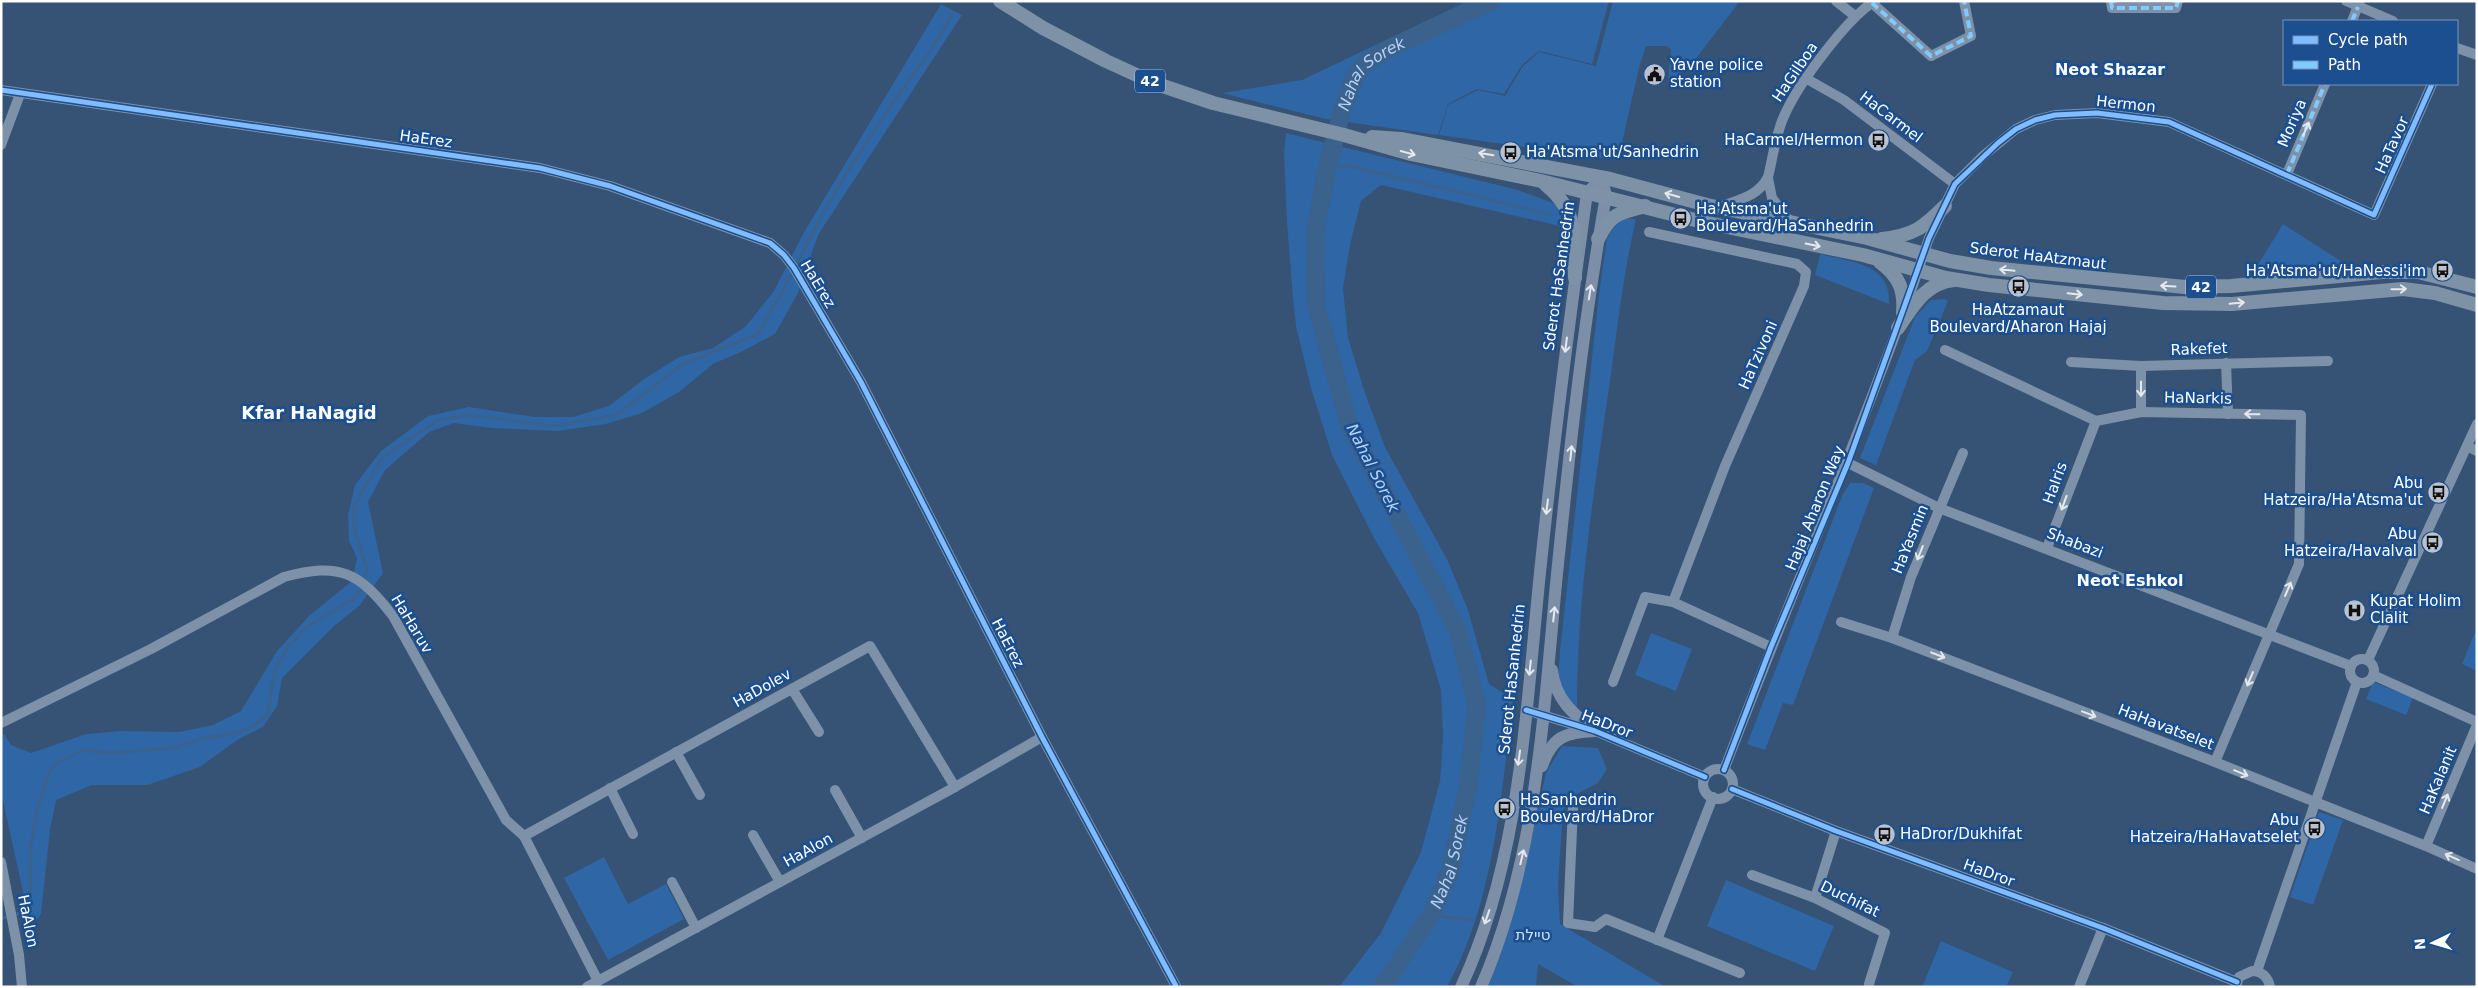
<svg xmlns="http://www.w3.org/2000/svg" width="2478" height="988" font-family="'DejaVu Sans','Noto Sans Hebrew',sans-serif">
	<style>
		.green { fill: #2f66a5 }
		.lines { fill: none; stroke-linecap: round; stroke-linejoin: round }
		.stream { stroke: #3b618d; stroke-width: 3 }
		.river { stroke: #3b618d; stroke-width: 18 }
		.minor { stroke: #7d92a8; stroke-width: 10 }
		.major { stroke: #7d8ea7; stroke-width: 12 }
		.highway { stroke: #7e92a7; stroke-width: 14 }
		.quiet { stroke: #80caff; stroke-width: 4; stroke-dasharray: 8 4; stroke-linecap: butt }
		.cycleway-casing { stroke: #1b4f8f; stroke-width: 8 }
		.cycleway { stroke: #80bcff; stroke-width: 5 }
		.oneway { stroke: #e5e9ee }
		.oneway2 { stroke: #e5e9ed }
		.oneway3 { stroke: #e5e8ed }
		.labels { text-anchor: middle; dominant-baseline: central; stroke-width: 5; stroke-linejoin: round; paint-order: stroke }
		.shield { fill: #1b4f8f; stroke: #bbcadd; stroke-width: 1 }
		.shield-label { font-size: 14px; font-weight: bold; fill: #fff }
		.poi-label { font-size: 15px; fill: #fff; stroke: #1b4f8f; text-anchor: start }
		.street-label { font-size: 15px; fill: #fff; stroke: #1b4f8f }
		.park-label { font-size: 15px; fill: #cfe3fa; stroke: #1b4f8f }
		.neighbourhood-label { font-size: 16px; font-weight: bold; fill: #fff; stroke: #1b4f8f }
		.water-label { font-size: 16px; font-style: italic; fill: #b5d3f5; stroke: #1b4f8f }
		.quarter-label { font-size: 18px; font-weight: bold; fill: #fff; stroke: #1b4f8f }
	</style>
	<rect width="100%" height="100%" fill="#365274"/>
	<g class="green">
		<polygon points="1468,1 1609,1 1592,64 1539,51 1522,65 1504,94 1477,89 1448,104 1438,135 1326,119 1222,93 1302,80"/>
		<polygon points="1613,1 1740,1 1691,65 1668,83 1671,49 1666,46 1646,46 1640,64 1618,160 1439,135 1448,105 1478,90 1505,96 1523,66 1539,52 1596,66"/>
		<polygon points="941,4 962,15 818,235 798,293 775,334 743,351 713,364 679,392 642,413 606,424 557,431 492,428 454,423 429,432 385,470 368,502 383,573 360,605 334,626 282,678 277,706 263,727 237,740 200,767 147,785 92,785 56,800 50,830 41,914 31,928 1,792 1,736 4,734 11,745 31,753 86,734 121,731 179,732 213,725 241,711 277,651 310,615 352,581 357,558 349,541 348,515 355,485 381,451 428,416 469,407 535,417 573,417 609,406 644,379 679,357 713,348 745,327 774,291 803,234"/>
		<path d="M 1286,133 L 1518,190 L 1556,204 L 1564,227 L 1381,185 L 1361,201 L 1350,245 L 1343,288 L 1348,338 L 1366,396 L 1385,447 L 1448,561 L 1468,610 L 1489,684 L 1513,699 C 1501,795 1495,900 1447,987 L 1339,987 L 1381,933 L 1421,852 L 1440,781 L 1443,736 L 1441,690 L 1418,613 L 1374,538 L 1332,455 L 1311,388 L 1296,326 L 1293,298 L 1287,223 L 1284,152 Z"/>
		<path d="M 1620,219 L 1636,219 C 1622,279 1616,341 1607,402 C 1592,503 1577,605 1577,707 L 1569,705 L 1558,680 L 1560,651 L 1599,294 L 1607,238 Z"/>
		<path d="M 2283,224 L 2344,263 C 2314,270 2287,273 2256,268 Z"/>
		<path d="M 1820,254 C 1850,262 1892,263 1889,304 L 1815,275 Z"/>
		<polygon points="1945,299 1948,301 1927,351 1915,360 1876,465 1860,458 1915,317 1931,300"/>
		<polygon points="1850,483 1863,483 1874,488 1793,705 1783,703 1765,750 1747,744 1842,496"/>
		<polygon points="2475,632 2477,633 2477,671 2462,664"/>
		<polygon points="1651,633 1692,649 1676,691 1635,675"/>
		<polygon points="2373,682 2413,698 2406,715 2366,699"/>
		<polygon points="1562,746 1598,748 1607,769 1598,783 1571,797 1563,810 1558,884 1560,924 1666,987 1578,987 1538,964 1536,987 1487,987 1525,867 1546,773"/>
		<polygon points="2319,812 2343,820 2313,905 2290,897"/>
		<polygon points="604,857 628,904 666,884 684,919 608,960 564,878"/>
		<polygon points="1726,880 1834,926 1815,971 1707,926"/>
		<polygon points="1941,941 2013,972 2006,987 1922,987"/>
	</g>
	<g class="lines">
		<g class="stream">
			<polyline points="1326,173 1332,167 1350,166 1549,214"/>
			<path d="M 796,266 C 823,210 855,157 891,106 C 911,76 936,47 952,14"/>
			<polyline points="1431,915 1473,920"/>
			<polyline points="1,916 3,918 27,911 30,899 31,843 38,807 47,777 55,764 83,750 110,753 174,748 205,738 237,733 255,725 268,714 274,671 288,647 307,627 353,599 362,588 367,569 354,528 354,505 382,458 438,420 470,415 555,426 616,415 683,364 758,334 793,272"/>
		</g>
		<path class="river" id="s1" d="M 1382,987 L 1431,915 L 1450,872 L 1468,786 L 1477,706 L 1458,631 L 1349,425 L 1316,304 L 1315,234 L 1326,173 L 1342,111 L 1355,76 L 1367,62 L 1390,48 L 1491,1"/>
		<g class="minor">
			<polyline points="1836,1 1855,16"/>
			<polyline points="2111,1 2112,8 2176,8 2178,1"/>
			<polyline points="2346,1 2393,21"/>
			<polyline points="1872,3 1931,56 1971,36 1964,1"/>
			<polyline points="2352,21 2360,1"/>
			<polyline points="2457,48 2477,55"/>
			<polyline points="1807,79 1844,100 1955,184"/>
			<polyline points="1,90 540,168 610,186 770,243 784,255 794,268 861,382 1042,737 1176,986"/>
			<polyline points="1,145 20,94"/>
			<polyline points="2287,174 2325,84"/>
			<polyline points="1768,178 1772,198 1791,223"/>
			<path d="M 1719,207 C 1738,200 1759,196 1768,177 C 1773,157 1776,132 1785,114 C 1799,83 1847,18 1875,1"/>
			<polyline points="1649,232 1797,264 1806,272 1804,286 1725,466 1673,602 1771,647"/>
			<polyline points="1905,309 1929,238 1955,184 1983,156 2016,129 2035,120 2055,115 2097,113 2169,122 2374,215 2432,84"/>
			<polyline points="1945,350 2096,421"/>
			<polyline points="2071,362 2141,366 2328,361"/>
			<polyline points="2226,363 2228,414"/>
			<polyline points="2141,366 2141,412"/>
			<polyline points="2467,446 2477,451"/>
			<polyline points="1848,463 1939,508 2351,666"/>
			<polyline points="2047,548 2096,421 2141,412 2301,415 2299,564 2215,762"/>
			<polyline points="1841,622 1892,638 2215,762 2426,846 2477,869"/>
			<polyline points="1892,638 1911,577 1963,453"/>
			<circle cx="2362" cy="671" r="12"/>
			<polyline points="2368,660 2477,424"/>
			<polyline points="2373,675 2477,722"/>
			<polyline points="1613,682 1645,597 1673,602"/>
			<polyline points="792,689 819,732"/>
			<polyline points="1526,710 1595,731 1705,777"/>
			<path d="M 1,723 L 151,649 L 284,577 C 340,562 359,572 393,616 L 506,820 L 524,836 L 598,981"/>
			<polyline points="676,752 700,795"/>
			<circle cx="1718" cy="784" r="15"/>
			<path d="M 1724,770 C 1781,620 1844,473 1900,322"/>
			<polyline points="610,788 633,834"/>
			<polyline points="1732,789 1836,831 2103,928 2237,982"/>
			<polyline points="835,790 862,838"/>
			<polyline points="1573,806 1568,923 1595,927 1606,919 1740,973"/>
			<polyline points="753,835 780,882"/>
			<polyline points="524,836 870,646 955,787"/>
			<polyline points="2426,846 2477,725"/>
			<polyline points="1,862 19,955 22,987"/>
			<polyline points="1752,875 1815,898 1885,933 1869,984"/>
			<polyline points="672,882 696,928"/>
			<polyline points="1815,898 1836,831"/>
			<polyline points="1657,940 1713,797"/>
			<polyline points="2257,971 2357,682"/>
			<polyline points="587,987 955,787 1042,737"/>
			<polyline points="2079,987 2103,928"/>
			<path d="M 2236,987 L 2239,977 L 2252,971 C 2262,971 2268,977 2270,987"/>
		</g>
		<g class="major">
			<path d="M 1552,670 C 1555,699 1573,714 1595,731"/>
			<path d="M 1542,766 C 1552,737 1565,732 1595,731"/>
			<path d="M 1461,987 C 1522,857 1526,703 1541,563 C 1554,439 1570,316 1587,193 L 1602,178"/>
			<path d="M 1481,987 C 1536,860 1543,720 1556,584 C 1569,454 1583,325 1606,196 L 1602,178"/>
		</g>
		<g class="highway">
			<polyline points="1000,1 1043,28 1106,61 1154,83 1213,103 1344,135 1411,154 1541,181 1703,222 1863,255 1946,278 1989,285 2163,303 2232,304 2403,289 2435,293 2477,305"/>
			<polyline points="1372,137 1401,139 1610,179 1707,205 1867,238 1950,261 1991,268 2185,287 2231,286 2382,272 2418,272 2477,287"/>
			<path d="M 1545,184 C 1580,212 1573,238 1575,278"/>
			<path d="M 1598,239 C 1612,212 1618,214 1645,206"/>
			<path d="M 1882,239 C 1914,235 1923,228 1945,206"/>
			<path d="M 1880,262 C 1899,276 1905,290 1903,313"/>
			<path d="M 1898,328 C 1913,306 1925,283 1954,280"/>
		</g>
		<g class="quiet">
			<polyline points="2111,1 2112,8 2176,8 2178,1"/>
			<polyline points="1872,3 1931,56 1971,36 1964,1"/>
			<polyline points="2352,21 2358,7"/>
			<polyline points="2287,174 2325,84"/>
		</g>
		<defs>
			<g id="cycleway">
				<polyline points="1,90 540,168 610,186 770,243 784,255 794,268 861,382 1042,737 1176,986"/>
				<polyline points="1526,710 1595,731 1705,777"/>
				<polyline points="1724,770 1771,647 1848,463 1929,238 1955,184 1998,143 2016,129 2035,120 2055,115 2097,113 2169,122 2374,215 2432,84"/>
				<polyline points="1732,789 1836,831 2103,928 2237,982"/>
			</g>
		</defs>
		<use href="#cycleway" class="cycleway-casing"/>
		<use href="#cycleway" class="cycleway"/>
	</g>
	<defs><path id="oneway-shaft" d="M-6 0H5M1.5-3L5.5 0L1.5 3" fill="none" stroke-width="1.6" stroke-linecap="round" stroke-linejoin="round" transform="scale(1.25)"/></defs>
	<g class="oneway">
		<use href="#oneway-shaft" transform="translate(2306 129) rotate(-67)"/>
		<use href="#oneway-shaft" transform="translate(2141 389) rotate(90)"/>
		<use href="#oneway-shaft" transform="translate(2252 414) rotate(-179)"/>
		<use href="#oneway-shaft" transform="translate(2064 503) rotate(110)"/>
		<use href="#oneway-shaft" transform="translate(1920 553) rotate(112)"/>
		<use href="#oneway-shaft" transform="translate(2288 589) rotate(-67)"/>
		<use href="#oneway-shaft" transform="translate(1938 655) rotate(21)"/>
		<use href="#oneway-shaft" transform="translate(2250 679) rotate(113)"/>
		<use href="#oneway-shaft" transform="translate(2089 714) rotate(21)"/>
		<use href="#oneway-shaft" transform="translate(2241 773) rotate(22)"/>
		<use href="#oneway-shaft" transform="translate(2445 801) rotate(-67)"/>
		<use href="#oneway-shaft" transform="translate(2452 857) rotate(-156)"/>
	</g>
	<g class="oneway2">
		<use href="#oneway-shaft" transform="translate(1408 153) rotate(15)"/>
		<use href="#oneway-shaft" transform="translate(1486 154) rotate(-170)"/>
		<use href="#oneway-shaft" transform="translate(1672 195) rotate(-164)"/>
		<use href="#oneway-shaft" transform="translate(1813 245) rotate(12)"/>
		<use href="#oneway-shaft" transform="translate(2007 270) rotate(-174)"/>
		<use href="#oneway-shaft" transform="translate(2168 286) rotate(-177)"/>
		<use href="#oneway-shaft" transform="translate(2399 289) rotate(-1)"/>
		<use href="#oneway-shaft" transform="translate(2075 294) rotate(6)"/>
		<use href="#oneway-shaft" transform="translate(2237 303) rotate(-5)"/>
	</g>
	<g class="oneway3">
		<use href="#oneway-shaft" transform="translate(1590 292) rotate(-81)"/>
		<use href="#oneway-shaft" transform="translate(1566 345) rotate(97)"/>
		<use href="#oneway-shaft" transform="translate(1571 453) rotate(-84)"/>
		<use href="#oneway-shaft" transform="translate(1547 507) rotate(97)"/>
		<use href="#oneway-shaft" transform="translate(1554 614) rotate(-84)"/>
		<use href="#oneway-shaft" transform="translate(1530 668) rotate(96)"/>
		<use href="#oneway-shaft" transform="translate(1519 758) rotate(98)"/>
		<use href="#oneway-shaft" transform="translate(1522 857) rotate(-77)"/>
		<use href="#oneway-shaft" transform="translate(1487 917) rotate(109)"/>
	</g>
	<defs>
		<symbol id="civic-disc" viewBox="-11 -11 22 22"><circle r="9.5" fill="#b9c2ce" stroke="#1b4f8f"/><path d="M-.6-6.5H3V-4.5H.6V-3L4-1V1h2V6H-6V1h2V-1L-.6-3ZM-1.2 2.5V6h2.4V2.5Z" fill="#111"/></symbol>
		<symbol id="bus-disc" viewBox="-11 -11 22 22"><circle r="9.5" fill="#b9c2ce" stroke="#1b4f8f"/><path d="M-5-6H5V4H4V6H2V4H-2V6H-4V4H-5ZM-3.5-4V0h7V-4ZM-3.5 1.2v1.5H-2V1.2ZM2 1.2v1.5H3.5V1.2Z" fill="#111"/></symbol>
		<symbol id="hospital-disc" viewBox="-11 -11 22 22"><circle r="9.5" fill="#b9c2ce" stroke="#1b4f8f"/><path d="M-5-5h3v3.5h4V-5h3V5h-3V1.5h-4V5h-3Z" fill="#111"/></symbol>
	</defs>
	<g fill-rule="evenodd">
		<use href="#civic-disc" x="1642" y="62" width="25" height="25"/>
		<use href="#bus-disc" x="1866" y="128" width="25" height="25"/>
		<use href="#bus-disc" x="1498" y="140" width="25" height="25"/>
		<use href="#bus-disc" x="1668" y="206" width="25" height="25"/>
		<use href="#bus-disc" x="2430" y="258" width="25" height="25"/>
		<use href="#bus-disc" x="2006" y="274" width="25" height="25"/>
		<use href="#bus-disc" x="2426" y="480" width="25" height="25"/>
		<use href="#bus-disc" x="2420" y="530" width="25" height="25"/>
		<use href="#hospital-disc" x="2342" y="598" width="25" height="25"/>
		<use href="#bus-disc" x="1492" y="796" width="25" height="25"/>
		<use href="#bus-disc" x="2302" y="816" width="25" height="25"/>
		<use href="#bus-disc" x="1872" y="822" width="25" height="25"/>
	</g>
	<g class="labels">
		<g class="shield">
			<rect x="1135" y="69.5" width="30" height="23" rx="4"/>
			<rect x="2186" y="275.5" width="30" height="23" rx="4"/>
		</g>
		<g class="shield-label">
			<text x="1150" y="81">42</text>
			<text x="2201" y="287">42</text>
		</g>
		<g class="poi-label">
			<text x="1670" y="65">Yavne police<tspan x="1670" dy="17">station</tspan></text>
			<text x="1863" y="140" text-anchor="end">HaCarmel/Hermon</text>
			<text x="1526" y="152">Ha'Atsma'ut/Sanhedrin</text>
			<text x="1696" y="209">Ha'Atsma'ut<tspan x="1696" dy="17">Boulevard/HaSanhedrin</tspan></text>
			<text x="2426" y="271" text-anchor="end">Ha'Atsma'ut/HaNessi'im</text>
			<text x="2018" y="310" text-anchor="middle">HaAtzamaut<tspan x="2018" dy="17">Boulevard/Aharon Hajaj</tspan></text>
			<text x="2423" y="483" text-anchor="end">Abu<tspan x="2423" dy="17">Hatzeira/Ha'Atsma'ut</tspan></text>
			<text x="2417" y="534" text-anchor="end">Abu<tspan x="2417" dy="17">Hatzeira/Havalval</tspan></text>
			<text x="2370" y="601">Kupat Holim<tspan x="2370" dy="17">Clalit</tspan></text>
			<text x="1520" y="800">HaSanhedrin<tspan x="1520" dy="17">Boulevard/HaDror</tspan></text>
			<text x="2299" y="820" text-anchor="end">Abu<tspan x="2299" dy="17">Hatzeira/HaHavatselet</tspan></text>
			<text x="1900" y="834">HaDror/Dukhifat</text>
		</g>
		<g class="street-label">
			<text transform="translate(1795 72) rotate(-56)">HaGilboa</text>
			<text transform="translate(2126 104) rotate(6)">Hermon</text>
			<text transform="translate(1891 117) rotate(37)">HaCarmel</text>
			<text transform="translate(2292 123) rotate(-67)">Moriya</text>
			<text transform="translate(426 139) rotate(8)">HaErez</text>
			<text transform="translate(2392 145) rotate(-66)">HaTavor</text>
			<text transform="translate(2038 256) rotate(7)">Sderot HaAtzmaut</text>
			<text transform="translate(1559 276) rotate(-82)">Sderot HaSanhedrin</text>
			<text transform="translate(818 284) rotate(59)">HaErez</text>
			<text transform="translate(2199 349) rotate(-2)">Rakefet</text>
			<text transform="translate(1758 355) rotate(-66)">HaTzivoni</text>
			<text transform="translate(2198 398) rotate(1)">HaNarkis</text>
			<text transform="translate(2055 483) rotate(-70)">HaIris</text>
			<text transform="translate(1815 508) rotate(-68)">Hajaj Aharon Way</text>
			<text transform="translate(1910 539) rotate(-68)">HaYasmin</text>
			<text transform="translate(2075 543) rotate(21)">Shabazi</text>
			<text transform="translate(412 624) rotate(59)">HaHaruv</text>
			<text transform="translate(1008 643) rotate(63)">HaErez</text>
			<text transform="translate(1512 679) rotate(-84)">Sderot HaSanhedrin</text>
			<text transform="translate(762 688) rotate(-29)">HaDolev</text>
			<text transform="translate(1607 724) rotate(21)">HaDror</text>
			<text transform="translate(2166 727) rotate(21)">HaHavatselet</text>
			<text transform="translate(2438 780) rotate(-67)">HaKalanit</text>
			<text transform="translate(808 850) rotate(-29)">HaAlon</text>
			<text transform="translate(1989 873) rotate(20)">HaDror</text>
			<text transform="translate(1850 899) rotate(26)">Duchifat</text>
			<text transform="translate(28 921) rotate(79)">HaAlon</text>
		</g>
		<g class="park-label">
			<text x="1533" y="935">טיילת</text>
		</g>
		<g class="neighbourhood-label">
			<text x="2110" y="69">Neot Shazar</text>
			<text x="2130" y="580">Neot Eshkol</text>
		</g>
		<g class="water-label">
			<text stroke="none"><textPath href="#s1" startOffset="984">Nahal Sorek</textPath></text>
			<text transform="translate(1373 468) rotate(63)">Nahal Sorek</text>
			<text stroke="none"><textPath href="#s1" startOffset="144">Nahal Sorek</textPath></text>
		</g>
		<g class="quarter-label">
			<text x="309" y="412">Kfar HaNagid</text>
		</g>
	</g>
	<rect width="2478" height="988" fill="none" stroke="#ffffff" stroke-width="5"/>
	<rect x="2283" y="20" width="175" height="65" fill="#1b4f8f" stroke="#7695bc"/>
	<rect x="2293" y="36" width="25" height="8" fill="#80bcff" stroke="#7695bc"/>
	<text x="2328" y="45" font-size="15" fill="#ffffff">Cycle path</text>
	<rect x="2293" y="61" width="25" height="8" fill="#80caff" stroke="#7695bc"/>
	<text x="2328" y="70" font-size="15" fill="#ffffff">Path</text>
	<g transform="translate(2433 943) rotate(265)" stroke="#1b4f8f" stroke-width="4" paint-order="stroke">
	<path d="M0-4L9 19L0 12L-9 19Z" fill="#ffffff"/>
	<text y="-8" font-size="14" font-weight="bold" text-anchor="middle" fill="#ffffff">N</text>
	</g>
</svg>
